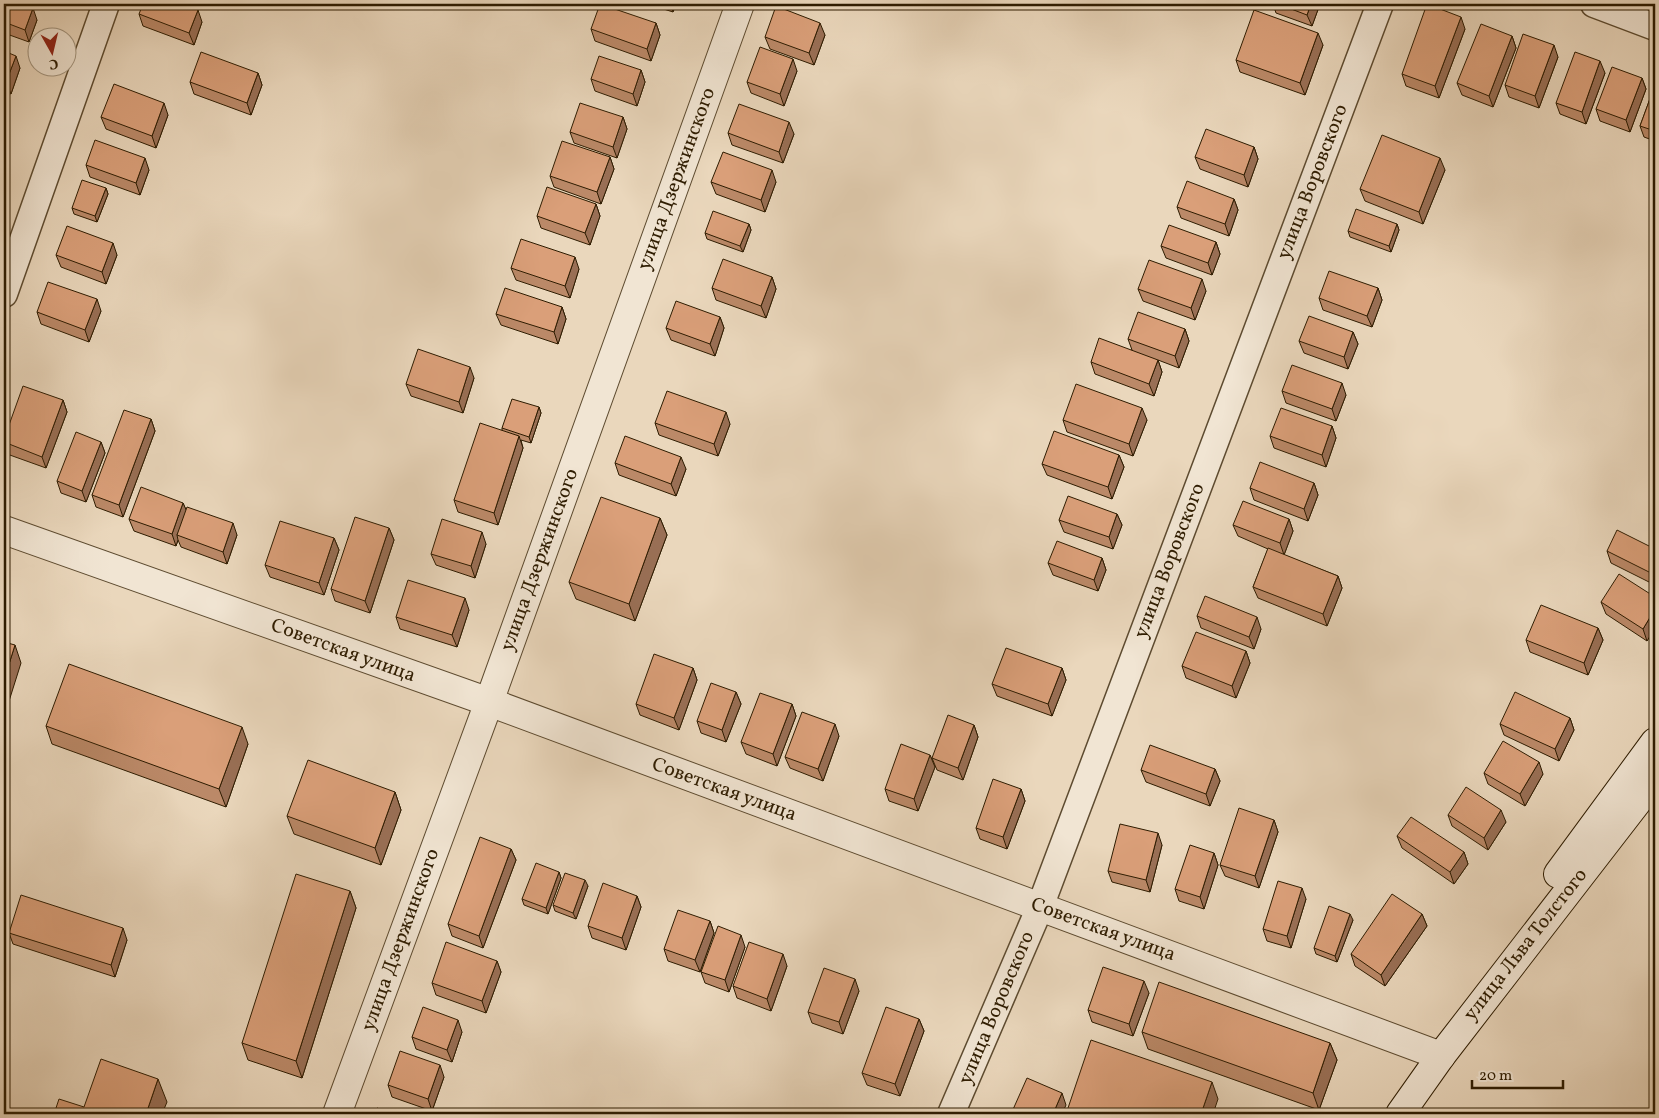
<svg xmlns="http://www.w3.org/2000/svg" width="1659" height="1118" font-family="Vollkorn,serif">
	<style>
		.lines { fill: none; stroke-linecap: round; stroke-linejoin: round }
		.minor-casing { stroke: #5d4b30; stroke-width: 29 }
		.tertiary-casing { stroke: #5d4b30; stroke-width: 30 }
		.secondary-casing { stroke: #2e1c01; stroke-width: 30 }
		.minor { stroke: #f1e5d3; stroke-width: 26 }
		.tertiary { stroke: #f1e5d3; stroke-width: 28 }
		.secondary { stroke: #f1e5d3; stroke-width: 28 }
		.wall { fill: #bb8968; stroke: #2e1c01 }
		.shaded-wall { fill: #996f55; stroke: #2e1c01 }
		.building { fill: #da9f79; stroke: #2e1c01 }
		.labels { text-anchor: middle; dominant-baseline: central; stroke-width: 4.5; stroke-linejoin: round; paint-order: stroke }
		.street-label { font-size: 20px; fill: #2e1c01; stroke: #f1e5d3 }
	</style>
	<rect width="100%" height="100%" fill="#ead7bc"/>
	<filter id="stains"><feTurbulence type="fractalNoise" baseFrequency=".004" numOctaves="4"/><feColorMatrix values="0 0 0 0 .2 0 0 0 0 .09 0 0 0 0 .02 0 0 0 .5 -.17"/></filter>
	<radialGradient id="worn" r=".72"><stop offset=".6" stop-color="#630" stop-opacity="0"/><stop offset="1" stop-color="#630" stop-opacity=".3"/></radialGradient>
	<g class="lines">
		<defs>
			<g id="minor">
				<polyline points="1594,4 1655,27"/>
				<polyline points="4,294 106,4"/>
				<polyline points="951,1114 1040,907 1380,4"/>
			</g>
			<g id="tertiary">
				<polyline points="4,530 489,702 1441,1056"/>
				<polyline points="337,1114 489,702 740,4"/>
			</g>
			<g id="secondary">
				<polyline points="1558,874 1655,742"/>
				<polyline points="1400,1114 1441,1056 1655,779"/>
			</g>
		</defs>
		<use href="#minor" class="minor-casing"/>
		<use href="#tertiary" class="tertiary-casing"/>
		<use href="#secondary" class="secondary-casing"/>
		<use href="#minor" class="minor"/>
		<use href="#tertiary" class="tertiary"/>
		<use href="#secondary" class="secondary"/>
	</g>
	<g class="wall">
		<polygon points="4,4 37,20 29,42 4,33"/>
		<polygon points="203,4 219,4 217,9"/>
		<polygon points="648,4 676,4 673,12"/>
		<polygon points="1273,4 1320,4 1312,26 1276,13"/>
		<polygon points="139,14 202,22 194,45 143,26"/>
		<polygon points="656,23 660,35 651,61 595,41 591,29"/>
		<polygon points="1465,29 1439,98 1406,86 1402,74"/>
		<polygon points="825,35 814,65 770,49 765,37"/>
		<polygon points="1512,36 1516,48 1493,107 1462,95 1457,83"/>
		<polygon points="1323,45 1305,95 1240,72 1236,60"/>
		<polygon points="4,51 20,68 11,94 4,91"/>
		<polygon points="1558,57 1539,108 1509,97 1505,85"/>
		<polygon points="641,70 645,82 637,106 595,91 591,79"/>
		<polygon points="797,71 784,106 751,93 747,82"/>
		<polygon points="258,73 262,85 251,115 194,94 190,82"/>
		<polygon points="1605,73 1586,124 1560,114 1556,103"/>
		<polygon points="1642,78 1646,89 1630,132 1600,121 1596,109"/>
		<polygon points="1655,85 1655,141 1644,137 1640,126"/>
		<polygon points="168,115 156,148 106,129 101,117"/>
		<polygon points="623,117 627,129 617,158 574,143 570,132"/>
		<polygon points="728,133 794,134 783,163 732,145"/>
		<polygon points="1254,147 1258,159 1248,187 1200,169 1195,157"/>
		<polygon points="610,157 614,169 601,204 554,187 550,176"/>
		<polygon points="86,165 149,170 140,195 90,177"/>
		<polygon points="1445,170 1423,224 1365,201 1360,189"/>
		<polygon points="711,182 776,182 765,212 716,194"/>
		<polygon points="106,188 108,194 97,222 74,214 72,208"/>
		<polygon points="1234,199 1238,210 1229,236 1181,218 1177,207"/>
		<polygon points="596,204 600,216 590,245 541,228 537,216"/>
		<polygon points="749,224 751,230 743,252 707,239 705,233"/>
		<polygon points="1397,224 1399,230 1391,252 1350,237 1348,231"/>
		<polygon points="1216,242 1220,254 1212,275 1166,258 1161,246"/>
		<polygon points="56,255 117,255 106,284 61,267"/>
		<polygon points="511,268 579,269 570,298 516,280"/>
		<polygon points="772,277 776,289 766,318 716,300 712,288"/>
		<polygon points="1378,288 1382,300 1372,327 1323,310 1319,298"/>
		<polygon points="1138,289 1206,291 1195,320 1143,301"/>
		<polygon points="562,307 566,319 558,344 501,325 496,314"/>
		<polygon points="101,311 89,342 41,324 37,312"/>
		<polygon points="720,317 724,328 715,356 671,340 666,328"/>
		<polygon points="1185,329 1189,341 1179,368 1158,360 1162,372 1154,396 1095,374 1091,362 1132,350 1128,339"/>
		<polygon points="1353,332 1358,344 1348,369 1304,353 1299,341"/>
		<polygon points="474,378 463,413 411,396 406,384"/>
		<polygon points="1282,391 1346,395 1336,421 1286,403"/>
		<polygon points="63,400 67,412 46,468 7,454 4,445 4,439"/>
		<polygon points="539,407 541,413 531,443 521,440 523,448 498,525 458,512 454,500 502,430 502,428"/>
		<polygon points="151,419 155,431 123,517 96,507 92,495"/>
		<polygon points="1063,420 1147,420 1133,456 1067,432"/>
		<polygon points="655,423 730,424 718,456 659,435"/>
		<polygon points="1332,426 1336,438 1326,467 1274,448 1270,436"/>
		<polygon points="101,442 105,453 86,502 61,493 57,481"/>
		<polygon points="1119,455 1124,467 1112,499 1047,475 1042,464"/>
		<polygon points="615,463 686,469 676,496 619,475"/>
		<polygon points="1314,483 1318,495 1308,521 1254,500 1250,488"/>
		<polygon points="183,503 186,510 237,535 227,564 181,547 178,540 176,546 134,531 129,519"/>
		<polygon points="1117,514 1122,525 1113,549 1064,532 1059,520"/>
		<polygon points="660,518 667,535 635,621 576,599 569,582"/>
		<polygon points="1289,519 1293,531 1284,555 1338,576 1342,588 1327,626 1258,598 1253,587 1268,549 1238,536 1233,525"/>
		<polygon points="389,528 394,540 370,613 335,601 331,589"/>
		<polygon points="334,538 339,550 324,595 270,577 265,565"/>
		<polygon points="486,544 475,578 436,565 431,554"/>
		<polygon points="1655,549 1655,585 1611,563 1607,551"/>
		<polygon points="1102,558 1106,570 1098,591 1053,575 1048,563"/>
		<polygon points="1655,597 1655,628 1647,641 1606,614 1601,602"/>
		<polygon points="469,610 457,647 400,629 396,617"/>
		<polygon points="1197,616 1261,629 1254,649 1201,628"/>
		<polygon points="1598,628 1603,640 1588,675 1530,652 1526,640"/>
		<polygon points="1246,651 1250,663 1236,698 1186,678 1182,666"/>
		<polygon points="693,668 697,680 679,730 640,715 636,704"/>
		<polygon points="1062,668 1066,680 1052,716 997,696 992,684"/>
		<polygon points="736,692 741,704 726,742 701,733 697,721"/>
		<polygon points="792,704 796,716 777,766 746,754 741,742"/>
		<polygon points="1570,718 1574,730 1559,761 1504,735 1500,724"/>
		<polygon points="974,725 978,737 963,780 937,770 932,758"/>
		<polygon points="46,726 248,744 226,807 52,744"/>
		<polygon points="839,736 823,781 790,768 785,757"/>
		<polygon points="930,755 935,767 918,811 889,801 885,789"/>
		<polygon points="1215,769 1220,781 1210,806 1146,782 1141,770"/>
		<polygon points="1484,773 1543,774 1525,806 1488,784"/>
		<polygon points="1021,789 1025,801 1007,849 980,839 976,828"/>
		<polygon points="395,792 401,810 381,865 294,834 287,816"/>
		<polygon points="1448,815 1506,822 1488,850 1452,826"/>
		<polygon points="1274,820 1278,832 1259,888 1225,876 1220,865"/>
		<polygon points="1397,836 1464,852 1468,864 1454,884 1402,848"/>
		<polygon points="1162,845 1150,892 1112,882 1108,871"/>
		<polygon points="511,849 516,860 483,948 452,936 448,924"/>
		<polygon points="1214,853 1218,865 1204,909 1179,901 1175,889"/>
		<polygon points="559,872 561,878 548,914 524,905 522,899"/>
		<polygon points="588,886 576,919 555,911 553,905"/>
		<polygon points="350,891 356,908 302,1078 248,1060 242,1043"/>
		<polygon points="637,896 641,907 626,950 592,938 588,926"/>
		<polygon points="1306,899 1291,948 1267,941 1263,929"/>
		<polygon points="1422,914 1427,926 1385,986 1355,966 1351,954"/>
		<polygon points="1353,920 1337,962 1316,954 1314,948"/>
		<polygon points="710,921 714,933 700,972 668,961 664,949"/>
		<polygon points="9,933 127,940 115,977 13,944"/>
		<polygon points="745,947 729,992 705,983 701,972"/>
		<polygon points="497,961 501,972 486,1013 436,995 432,983"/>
		<polygon points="787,966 771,1011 737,998 733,986"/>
		<polygon points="859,991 843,1034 812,1023 808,1012"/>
		<polygon points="1149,993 1133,1036 1092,1022 1088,1010"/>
		<polygon points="919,1019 924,1031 900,1096 867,1085 862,1073"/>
		<polygon points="462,1032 452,1062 416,1049 412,1037"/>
		<polygon points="1142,1032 1330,1043 1337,1060 1319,1110 1148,1049"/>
		<polygon points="444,1077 432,1111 392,1097 388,1085"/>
	</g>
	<g class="shaded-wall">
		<polygon points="215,4 219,4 217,9"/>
		<polygon points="670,4 676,4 673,12"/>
		<polygon points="1311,4 1320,4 1312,26 1307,15"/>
		<polygon points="33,8 37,20 29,42 25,30"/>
		<polygon points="198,10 202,22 194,45 189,33"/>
		<polygon points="1461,17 1465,29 1439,98 1435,86"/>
		<polygon points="656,23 660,35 651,61 647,49"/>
		<polygon points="820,23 825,35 814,65 809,53"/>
		<polygon points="1318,33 1323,45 1305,95 1300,83"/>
		<polygon points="1512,36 1516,48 1493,107 1489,96"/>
		<polygon points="1554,45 1558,57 1539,108 1535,96"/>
		<polygon points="16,56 20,68 11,94 6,82"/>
		<polygon points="793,59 797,71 784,106 780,94"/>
		<polygon points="1600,61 1605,73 1586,124 1582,112"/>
		<polygon points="641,70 645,82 637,106 633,94"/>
		<polygon points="258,73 262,85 251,115 247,103"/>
		<polygon points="1642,78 1646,89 1630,132 1626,120"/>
		<polygon points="164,103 168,115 156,148 152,136"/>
		<polygon points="7,114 9,120 4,135 4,122"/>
		<polygon points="623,117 627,129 617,158 613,147"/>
		<polygon points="789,122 794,134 783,163 779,152"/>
		<polygon points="1254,147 1258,159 1248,187 1244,175"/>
		<polygon points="610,157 614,169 601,204 597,192"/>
		<polygon points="145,158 149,170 140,195 136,183"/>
		<polygon points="1440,158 1445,170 1423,224 1419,212"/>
		<polygon points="772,170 776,182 765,212 761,200"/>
		<polygon points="106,188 108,194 97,222 95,216"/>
		<polygon points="1234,199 1238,210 1229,236 1225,224"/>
		<polygon points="596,204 600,216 590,245 585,233"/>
		<polygon points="749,224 751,230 743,252 740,246"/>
		<polygon points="1397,224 1399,230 1391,252 1389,246"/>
		<polygon points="1216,242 1220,254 1212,275 1208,263"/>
		<polygon points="113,243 117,255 106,284 102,272"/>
		<polygon points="575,257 579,269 570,298 565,286"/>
		<polygon points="772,277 776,289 766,318 761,306"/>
		<polygon points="1202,279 1206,291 1195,320 1191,308"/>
		<polygon points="1378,288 1382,300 1372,327 1367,316"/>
		<polygon points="97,299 101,311 89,342 85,330"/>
		<polygon points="562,307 566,319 558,344 554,332"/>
		<polygon points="720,317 724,328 715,356 710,344"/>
		<polygon points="1185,329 1189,341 1179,368 1175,356"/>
		<polygon points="1353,332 1358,344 1348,369 1344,357"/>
		<polygon points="1158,360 1162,372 1154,396 1149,384"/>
		<polygon points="470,367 474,378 463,413 459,402"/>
		<polygon points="1342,383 1346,395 1336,421 1332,409"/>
		<polygon points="63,400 67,412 46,468 42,457"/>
		<polygon points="539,407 541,413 531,443 529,437"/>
		<polygon points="1142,408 1147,420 1133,456 1129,444"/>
		<polygon points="726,412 730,424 718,456 714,444"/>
		<polygon points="151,419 155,431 123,517 119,505"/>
		<polygon points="1332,426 1336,438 1326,467 1322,455"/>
		<polygon points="519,436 523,448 498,525 494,513"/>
		<polygon points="101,442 105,453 86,502 82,491"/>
		<polygon points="1119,455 1124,467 1112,499 1108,487"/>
		<polygon points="681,457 686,469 676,496 671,484"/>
		<polygon points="1314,483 1318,495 1308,521 1304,509"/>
		<polygon points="183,503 188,514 177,535 178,540 176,546 172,534"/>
		<polygon points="1117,514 1122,525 1113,549 1109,537"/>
		<polygon points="660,518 667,535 635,621 629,604"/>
		<polygon points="1289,519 1293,531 1284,555 1280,543"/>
		<polygon points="233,523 237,535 227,564 223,552"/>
		<polygon points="389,528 394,540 370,613 365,601"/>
		<polygon points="482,532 486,544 475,578 471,566"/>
		<polygon points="334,538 339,550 324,595 319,583"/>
		<polygon points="1102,558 1106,570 1098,591 1094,580"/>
		<polygon points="1338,576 1342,588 1327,626 1323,614"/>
		<polygon points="465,598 469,610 457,647 452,635"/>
		<polygon points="1655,609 1655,628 1647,641 1643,629"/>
		<polygon points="1257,617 1261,629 1254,649 1249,637"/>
		<polygon points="1598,628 1603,640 1588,675 1584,663"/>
		<polygon points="15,645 21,663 4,717 4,680"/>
		<polygon points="1246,651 1250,663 1236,698 1232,686"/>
		<polygon points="693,668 697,680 679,730 674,718"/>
		<polygon points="1062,668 1066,680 1052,716 1048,704"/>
		<polygon points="736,692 741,704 726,742 722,730"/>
		<polygon points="792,704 796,716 777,766 773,754"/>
		<polygon points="1570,718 1574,730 1559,761 1555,749"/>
		<polygon points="835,724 839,736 823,781 818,769"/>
		<polygon points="974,725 978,737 963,780 958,768"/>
		<polygon points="242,727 248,744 226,807 219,789"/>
		<polygon points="930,755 935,767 918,811 914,799"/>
		<polygon points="1539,762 1543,774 1525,806 1520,794"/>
		<polygon points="1215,769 1220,781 1210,806 1206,794"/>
		<polygon points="1021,789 1025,801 1007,849 1003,837"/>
		<polygon points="395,792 401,810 381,865 375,848"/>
		<polygon points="1501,810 1506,822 1488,850 1484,838"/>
		<polygon points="1274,820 1278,832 1259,888 1255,876"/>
		<polygon points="1158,833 1162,845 1150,892 1146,880"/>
		<polygon points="511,849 516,860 483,948 479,936"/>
		<polygon points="1464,852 1468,864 1454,884 1450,872"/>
		<polygon points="1214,853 1218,865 1204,909 1200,897"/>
		<polygon points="559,872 561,878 548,914 546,908"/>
		<polygon points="585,880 588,886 576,919 573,913"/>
		<polygon points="1302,888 1306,899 1291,948 1287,936"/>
		<polygon points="350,891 356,908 302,1078 296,1061"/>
		<polygon points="637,896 641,907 626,950 622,938"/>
		<polygon points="1350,914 1353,920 1337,962 1335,956"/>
		<polygon points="1422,914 1427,926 1385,986 1381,975"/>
		<polygon points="710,921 714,933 700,972 695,960"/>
		<polygon points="123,928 127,940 115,977 111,965"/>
		<polygon points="741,935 745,947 729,992 725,980"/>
		<polygon points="783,954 787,966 771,1011 767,999"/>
		<polygon points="497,961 501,972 486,1013 482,1001"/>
		<polygon points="855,979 859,991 843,1034 839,1022"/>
		<polygon points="1144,981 1149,993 1133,1036 1129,1024"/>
		<polygon points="919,1019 924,1031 900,1096 895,1084"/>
		<polygon points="458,1020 462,1032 452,1062 447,1050"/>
		<polygon points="1330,1043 1337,1060 1319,1110 1313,1093"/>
		<polygon points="440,1065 444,1077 432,1111 428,1099"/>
		<polygon points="158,1079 167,1102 162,1114 146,1114"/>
		<polygon points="1212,1082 1218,1099 1213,1114 1201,1114"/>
		<polygon points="1062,1093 1066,1105 1062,1114 1053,1114"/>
	</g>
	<g class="building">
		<polygon points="4,4 22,4 33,8 25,30 4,22"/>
		<polygon points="143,4 180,4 198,10 189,33 139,14"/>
		<polygon points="600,4 656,23 647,49 591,29"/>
		<polygon points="1278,4 1311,4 1307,15"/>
		<polygon points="1427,4 1461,17 1435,86 1402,74"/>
		<polygon points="776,6 820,23 809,53 765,37"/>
		<polygon points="1254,10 1318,33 1300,83 1236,60"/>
		<polygon points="1481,24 1512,36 1489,96 1457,83"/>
		<polygon points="1523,34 1554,45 1535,96 1505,85"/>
		<polygon points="760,47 793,59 780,94 747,82"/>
		<polygon points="4,51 16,56 6,82 4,81"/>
		<polygon points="201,52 258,73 247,103 190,82"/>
		<polygon points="1575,52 1600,61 1582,112 1556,103"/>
		<polygon points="599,56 641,70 633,94 591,79"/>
		<polygon points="1612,67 1642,78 1626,120 1596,109"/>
		<polygon points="114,84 164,103 152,136 101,117"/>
		<polygon points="1655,85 1655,131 1640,126"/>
		<polygon points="580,103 623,117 613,147 570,132"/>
		<polygon points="739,104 789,122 779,152 728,133"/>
		<polygon points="4,112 7,114 4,122"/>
		<polygon points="1206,129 1254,147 1244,175 1195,157"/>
		<polygon points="1382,135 1440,158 1419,212 1360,189"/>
		<polygon points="95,140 145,158 136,183 86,165"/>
		<polygon points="562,141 610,157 597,192 550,176"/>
		<polygon points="723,152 772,170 761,200 711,182"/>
		<polygon points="82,180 106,188 95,216 72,208"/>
		<polygon points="1187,181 1234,199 1225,224 1177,207"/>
		<polygon points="547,187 596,204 585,233 537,216"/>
		<polygon points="1356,209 1397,224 1389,246 1348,231"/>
		<polygon points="713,211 749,224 740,246 705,233"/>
		<polygon points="1169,225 1216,242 1208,263 1161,246"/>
		<polygon points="67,226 113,243 102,272 56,255"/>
		<polygon points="521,239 575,257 565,286 511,268"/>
		<polygon points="723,259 772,277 761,306 712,288"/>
		<polygon points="1149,260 1202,279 1191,308 1138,289"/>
		<polygon points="1329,271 1378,288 1367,316 1319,298"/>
		<polygon points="48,282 97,299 85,330 37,312"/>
		<polygon points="505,288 562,307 554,332 496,314"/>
		<polygon points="676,301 720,317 710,344 666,328"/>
		<polygon points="1138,312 1185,329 1175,356 1128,339"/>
		<polygon points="1309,316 1353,332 1344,357 1299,341"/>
		<polygon points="1099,338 1158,360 1149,384 1091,362"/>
		<polygon points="418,349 470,367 459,402 406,384"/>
		<polygon points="1292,365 1342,383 1332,409 1282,391"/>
		<polygon points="1076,384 1142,408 1129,444 1063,420"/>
		<polygon points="23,386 63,400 42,457 4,442 4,439"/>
		<polygon points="667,391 726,412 714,444 655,423"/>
		<polygon points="512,399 539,407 529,437 502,428"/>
		<polygon points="1281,408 1332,426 1322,455 1270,436"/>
		<polygon points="124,410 151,419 119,505 92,495"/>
		<polygon points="480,423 519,436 494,513 454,500"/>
		<polygon points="1054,431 1119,455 1108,487 1042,464"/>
		<polygon points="76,432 101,442 82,491 57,481"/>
		<polygon points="625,436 681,457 671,484 615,463"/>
		<polygon points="1260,462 1314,483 1304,509 1250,488"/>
		<polygon points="141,487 183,503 172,534 129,519"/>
		<polygon points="1068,496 1117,514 1109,537 1059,520"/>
		<polygon points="601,497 660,518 629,604 569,582"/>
		<polygon points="1243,501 1289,519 1280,543 1233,525"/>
		<polygon points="187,507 233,523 223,552 177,535"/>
		<polygon points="355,517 389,528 365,601 331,589"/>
		<polygon points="442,519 482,532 471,566 431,554"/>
		<polygon points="280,521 334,538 319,583 265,565"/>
		<polygon points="1617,530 1655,549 1655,575 1607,551"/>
		<polygon points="1057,541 1102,558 1094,580 1048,563"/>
		<polygon points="1268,548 1338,576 1323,614 1253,587"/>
		<polygon points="1619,574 1655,597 1655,609 1643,629 1601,602"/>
		<polygon points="408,580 465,598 452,635 396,617"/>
		<polygon points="1205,596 1257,617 1249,637 1197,616"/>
		<polygon points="1541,605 1598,628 1584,663 1526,640"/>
		<polygon points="1196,632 1246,651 1232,686 1182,666"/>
		<polygon points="4,642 15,645 4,680"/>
		<polygon points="1006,648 1062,668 1048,704 992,684"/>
		<polygon points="654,654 693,668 674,718 636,704"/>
		<polygon points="69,664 242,727 219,789 46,726"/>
		<polygon points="711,683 736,692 722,730 697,721"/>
		<polygon points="1515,692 1570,718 1555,749 1500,724"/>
		<polygon points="760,693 792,704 773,754 741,742"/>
		<polygon points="802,712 835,724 818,769 785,757"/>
		<polygon points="948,715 974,725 958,768 932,758"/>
		<polygon points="1503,741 1539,762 1520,794 1484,773"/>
		<polygon points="901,744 930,755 914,799 885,789"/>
		<polygon points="1150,745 1215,769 1206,794 1141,770"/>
		<polygon points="308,760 395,792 375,848 287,816"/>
		<polygon points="993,779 1021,789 1003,837 976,828"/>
		<polygon points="1466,787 1501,810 1484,838 1448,815"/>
		<polygon points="1239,808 1274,820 1255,876 1220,865"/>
		<polygon points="1411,817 1464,852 1450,872 1397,836"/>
		<polygon points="1120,824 1158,833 1146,880 1108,871"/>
		<polygon points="480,837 511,849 479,936 448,924"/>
		<polygon points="1190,845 1214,853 1200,897 1175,889"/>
		<polygon points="536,863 559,872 546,908 522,899"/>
		<polygon points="565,873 585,880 573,913 553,905"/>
		<polygon points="296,874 350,891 296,1061 242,1043"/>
		<polygon points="1278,881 1302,888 1287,936 1263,929"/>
		<polygon points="603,883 637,896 622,938 588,926"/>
		<polygon points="1392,894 1422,914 1381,975 1351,954"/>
		<polygon points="21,895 123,928 111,965 9,933"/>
		<polygon points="1329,906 1350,914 1335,956 1314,948"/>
		<polygon points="678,910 710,921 695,960 664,949"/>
		<polygon points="718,926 741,935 725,980 701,972"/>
		<polygon points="446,942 497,961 482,1001 432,983"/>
		<polygon points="749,942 783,954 767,999 733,986"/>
		<polygon points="1103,967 1144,981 1129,1024 1088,1010"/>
		<polygon points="824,968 855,979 839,1022 808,1012"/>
		<polygon points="1159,982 1330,1043 1313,1093 1142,1032"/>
		<polygon points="423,1007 458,1020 447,1050 412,1037"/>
		<polygon points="886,1007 919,1019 895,1084 862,1073"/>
		<polygon points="1091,1040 1212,1082 1201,1114 1066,1114"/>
		<polygon points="400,1051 440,1065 428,1099 388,1085"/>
		<polygon points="101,1059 158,1079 146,1114 54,1114 59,1099 84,1107"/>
		<polygon points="1027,1078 1062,1093 1053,1114 1011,1114"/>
		<polygon points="377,1108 395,1114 374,1114"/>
	</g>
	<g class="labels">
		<g class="street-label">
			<text transform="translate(677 179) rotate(-70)">улица Дзержинского</text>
			<text transform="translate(1313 182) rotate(-69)">улица Воровского</text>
			<text transform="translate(540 560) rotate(-70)">улица Дзержинского</text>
			<text transform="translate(1170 561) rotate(-69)">улица Воровского</text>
			<text transform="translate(343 651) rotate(20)">Советская улица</text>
			<text transform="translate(724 790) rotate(20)">Советская улица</text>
			<text transform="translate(1103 930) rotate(20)">Советская улица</text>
			<text transform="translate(401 940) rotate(-70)">улица Дзержинского</text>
			<text transform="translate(1526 945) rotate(-52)">улица Льва Толстого</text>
			<text transform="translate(997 1008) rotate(-67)">улица Воровского</text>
		</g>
	</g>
	<rect width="1659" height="1118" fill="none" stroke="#ead7bc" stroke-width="20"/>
	<rect x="5" y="5" width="1649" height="1108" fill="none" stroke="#2e1c01" stroke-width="2.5"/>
	<rect x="10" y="10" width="1639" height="1098" fill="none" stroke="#2e1c01"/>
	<g transform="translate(52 52) rotate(172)"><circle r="24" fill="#f1e5d3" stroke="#a3957f"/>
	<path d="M0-4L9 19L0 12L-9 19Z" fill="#8f2418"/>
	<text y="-8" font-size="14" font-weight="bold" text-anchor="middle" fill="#2e1c01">С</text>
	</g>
	<path d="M1472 1080v8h91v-8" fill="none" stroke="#2e1c01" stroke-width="2.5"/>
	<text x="1479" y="1080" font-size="15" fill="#2e1c01" stroke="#f1e5d3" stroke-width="4" paint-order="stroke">20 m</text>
	<rect width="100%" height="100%" filter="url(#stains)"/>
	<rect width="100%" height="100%" fill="url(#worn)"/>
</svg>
